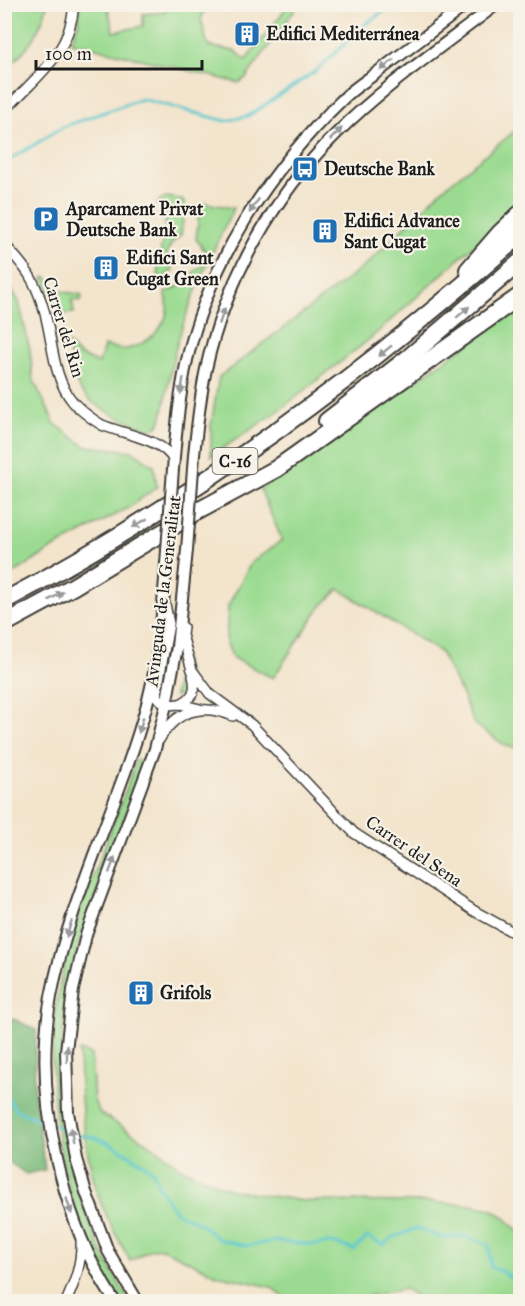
<svg xmlns="http://www.w3.org/2000/svg" width="525" height="1306" font-family="'IM FELL Great Primer',serif">
	<style>
		.green { fill: #9bdb91; stroke: #5c7c56; stroke-width: 1.5 }
		.forest { fill: #7cbb7b; stroke: #4c6c4c; stroke-width: 1.5 }
		.lines { fill: none; stroke-linecap: round; stroke-linejoin: round }
		.stream { stroke: #59c7cd; stroke-width: 3 }
		.minor-casing { stroke: #3c3a36; stroke-width: 12 }
		.tertiary-casing { stroke: #3c3a36; stroke-width: 14 }
		.motorway-casing { stroke: #3c3a36; stroke-width: 20 }
		.minor { stroke: #fff; stroke-width: 9 }
		.tertiary { stroke: #fff; stroke-width: 10 }
		.motorway { stroke: #fff; stroke-width: 16 }
		.tertiary-bridge-casing { stroke: #3c3a36; stroke-width: 14; stroke-linecap: butt }
		.tertiary-bridge { stroke: #fff; stroke-width: 10 }
		.oneway { fill: #999 }
		.labels { text-anchor: middle; dominant-baseline: central; stroke-width: 4.5; stroke-linejoin: round; paint-order: stroke }
		.shield { fill: #f7f3e8; stroke: #5e5c59; stroke-width: 1.5 }
		.shield-label { font-size: 16px; font-weight: bold; fill: #1c1c1c }
		.poi-label { font-size: 18px; font-weight: bold; fill: #1c1c1c; stroke: #f7f3e8; text-anchor: start }
		.street-label { font-size: 18px; fill: #1c1c1c; stroke: #f7f3e8 }
	</style>
	<rect width="100%" height="100%" fill="#f7f3e8"/>
	<filter id="ink" filterUnits="userSpaceOnUse"><feTurbulence type="fractalNoise" baseFrequency=".0167" numOctaves="2"/><feDisplacementMap in="SourceGraphic" scale="12" xChannelSelector="R" yChannelSelector="G"/><feConvolveMatrix kernelMatrix="1 2 1 2 8 2 1 2 1" color-interpolation-filters="sRGB"/></filter>
	<filter id="wash" filterUnits="userSpaceOnUse"><feTurbulence type="fractalNoise" baseFrequency=".008" numOctaves="4" result="noise"/><feDisplacementMap in="SourceGraphic" scale="24" xChannelSelector="R" yChannelSelector="G"/><feGaussianBlur stdDeviation="1.35" result="paint"/><feColorMatrix in="noise" values="0 0 0 0 0 0 0 0 0 0 0 0 0 0 0 0 0 1.4 0 .05"/><feComposite in="paint" operator="in"/></filter>
	<g filter="url(#wash)">
		<rect width="100%" height="100%" fill="#f3e4cc"/>
		<g class="green">
			<path d="M 5,4 L 47,5 C 40,35 26,50 5,71 Z"/>
			<polygon points="81,5 107,5 114,32 143,26 143,14 165,12 165,5 207,5 201,19 208,46 235,51 246,60 287,7 290,5 298,5 246,78 239,83 71,42 78,24"/>
			<polygon points="520,127 520,204 371,338 277,412 211,456 211,425 219,377 367,264 444,188"/>
			<path d="M 166,197 L 181,199 L 185,204 L 181,235 C 168,245 162,256 173,270 L 159,282 L 158,266 L 168,206 L 157,205 L 160,200 Z"/>
			<path d="M 204,203 L 234,208 C 212,252 191,296 177,344 C 170,369 167,395 161,421 L 157,426 L 151,429 C 128,422 89,408 78,386 C 72,373 71,357 68,344 L 79,355 L 99,364 L 104,346 C 111,347 120,350 127,349 C 152,343 175,320 165,293 L 188,282 L 194,272 L 201,266 L 204,260 L 205,251 L 196,239 L 200,206 Z"/>
			<polygon points="4,276 19,302 30,350 33,379 55,424 85,446 133,451 154,466 157,487 128,508 52,549 5,579"/>
			<polygon points="47,277 56,290 82,295 81,301 72,300 74,313 60,314 43,278"/>
			<polygon points="520,308 520,748 506,746 474,724 462,695 440,652 339,589 319,609 273,678 233,658 226,642 228,606 251,563 282,540 260,489"/>
			<polygon points="182,653 191,686 186,694 183,696 174,696"/>
			<path d="M 136,760 L 144,762 C 130,801 116,840 102,878 C 90,911 77,944 69,978 C 63,1008 62,1038 62,1069 C 64,1155 82,1229 130,1301 L 122,1301 C 55,1206 37,1069 66,957 C 84,890 115,826 136,760 Z"/>
			<path d="M 79,1051 L 91,1054 L 94,1101 L 100,1113 L 153,1146 L 181,1168 L 231,1190 L 304,1201 L 430,1202 L 470,1205 L 491,1209 L 503,1216 L 520,1233 L 520,1301 L 423,1301 L 405,1289 L 340,1301 L 297,1301 L 285,1298 L 271,1287 L 217,1275 L 162,1248 L 151,1249 L 130,1261 C 117,1236 102,1212 95,1185 C 83,1141 80,1096 79,1051 Z"/>
		</g>
		<polygon class="forest" points="5,1015 36,1030 34,1091 45,1170 26,1174 5,1159"/>
		<g class="lines">
			<g class="stream">
				<polyline points="4,163 65,126 142,99 226,121 248,116 316,71 367,23 384,11 407,6"/>
				<polyline points="4,1091 16,1110 47,1123"/>
				<polyline points="53,1125 69,1132"/>
				<path d="M 75,1135 C 81,1137 87,1135 93,1137 C 113,1143 131,1156 148,1167 L 154,1172 L 159,1188 L 176,1212 L 201,1224 L 218,1239 L 246,1246 L 276,1241 L 315,1245 L 328,1243 L 337,1244 L 354,1250 L 367,1237 L 383,1245 L 392,1238 L 417,1228 L 442,1238 L 463,1236 L 487,1244 L 489,1248 L 491,1267 L 505,1273 L 520,1285"/>
			</g>
		</g>
	</g>
	<g filter="url(#ink)">
		<g class="lines">
			<defs>
				<g id="minor">
					<path d="M 4,112 C 35,76 70,57 74,4"/>
					<path d="M 4,244 C 26,268 35,279 44,310 C 53,340 52,377 73,402 C 80,410 93,420 102,425 C 123,434 164,439 174,461"/>
					<polyline points="165,604 169,624 156,696 166,705 180,704 200,709"/>
					<polyline points="183,627 182,635 192,670 210,694 252,725 354,833 476,912 520,936"/>
					<path d="M 180,704 C 193,698 197,690 193,676"/>
					<path d="M 159,740 C 176,710 202,703 233,716"/>
					<path d="M 66,1302 C 75,1282 82,1263 81,1241"/>
				</g>
				<g id="tertiary">
					<path d="M 194,455 C 197,426 200,397 206,369 C 225,282 273,196 337,133 C 385,85 443,46 497,4"/>
					<path d="M 173,469 C 176,433 179,396 187,360 C 210,260 270,169 344,98 C 355,87 370,78 383,68 C 411,47 439,26 467,4"/>
					<path d="M 115,1302 C 86,1258 68,1210 57,1159 C 45,1106 41,1051 51,997 C 70,895 120,803 147,704 C 159,658 163,611 166,564"/>
					<polyline points="138,1302 108,1251 86,1192 76,1159 68,1112 66,1051 73,990 86,935 155,749 166,705 177,647 187,550"/>
				</g>
				<g id="motorway">
					<polyline points="468,270 500,233 520,214"/>
					<polyline points="327,421 408,358 520,262"/>
					<path d="M 4,601 C 192,501 362,376 520,235"/>
					<polyline points="4,624 74,586 198,511 276,469 520,296"/>
				</g>
			</defs>
			<use href="#minor" class="minor-casing"/>
			<use href="#tertiary" class="tertiary-casing"/>
			<use href="#motorway" class="motorway-casing"/>
			<use href="#minor" class="minor"/>
			<use href="#tertiary" class="tertiary"/>
			<use href="#motorway" class="motorway"/>
			<defs>
				<g id="tertiary-bridge">
					<polyline points="187,550 194,455"/>
					<polyline points="166,564 173,469"/>
				</g>
			</defs>
			<use href="#tertiary-bridge" class="tertiary-bridge-casing"/>
			<use href="#tertiary-bridge" class="tertiary-bridge"/>
		</g>
		<defs><path id="oneway-solid" d="M-6-.8H1V-3.2L6.5 0L1 3.2V.8H-6Z" transform="scale(1.5)"/></defs>
		<g class="oneway">
			<use href="#oneway-solid" transform="translate(387 65) rotate(143)"/>
			<use href="#oneway-solid" transform="translate(336 134) rotate(-45)"/>
			<use href="#oneway-solid" transform="translate(254 206) rotate(124)"/>
			<use href="#oneway-solid" transform="translate(463 312) rotate(-41)"/>
			<use href="#oneway-solid" transform="translate(222 316) rotate(-71)"/>
			<use href="#oneway-solid" transform="translate(385 351) rotate(141)"/>
			<use href="#oneway-solid" transform="translate(182 386) rotate(100)"/>
			<use href="#oneway-solid" transform="translate(140 523) rotate(149)"/>
			<use href="#oneway-solid" transform="translate(56 596) rotate(-29)"/>
			<use href="#oneway-solid" transform="translate(141 725) rotate(106)"/>
			<use href="#oneway-solid" transform="translate(112 865) rotate(-70)"/>
			<use href="#oneway-solid" transform="translate(69 929) rotate(108)"/>
			<use href="#oneway-solid" transform="translate(67 1054) rotate(-89)"/>
			<use href="#oneway-solid" transform="translate(72 1136) rotate(-100)"/>
			<use href="#oneway-solid" transform="translate(69 1206) rotate(72)"/>
		</g>
	</g>
	<defs>
		<symbol id="building-square" viewBox="-11 -11 22 22"><rect x="-9" y="-9" width="18" height="18" rx="4" fill="#1f6fb2" stroke="#f7f3e8"/><path d="M-4-6H4V6H1V3H-1V6H-4ZM-2.5-4.3h1.7v1.8h-1.7ZM.8-4.3h1.7v1.8H.8ZM-2.5-1h1.7V.8h-1.7ZM.8-1h1.7V.8H.8Z" fill="#fff"/></symbol>
		<symbol id="bus-square" viewBox="-11 -11 22 22"><rect x="-9" y="-9" width="18" height="18" rx="4" fill="#1f6fb2" stroke="#f7f3e8"/><path d="M-5-6H5V4H4V6H2V4H-2V6H-4V4H-5ZM-3.5-4V0h7V-4ZM-3.5 1.2v1.5H-2V1.2ZM2 1.2v1.5H3.5V1.2Z" fill="#fff"/></symbol>
		<symbol id="parking-square" viewBox="-11 -11 22 22"><rect x="-9" y="-9" width="18" height="18" rx="4" fill="#1f6fb2" stroke="#f7f3e8"/><path d="M-3.5-5.5H1a3.5 3.5 0 0 1 0 7H-1V5.5H-3.5ZM-1-3.4V-.6H.8a1.4 1.4 0 0 0 0-2.8Z" fill="#fff"/></symbol>
	</defs>
	<g fill-rule="evenodd">
		<use href="#building-square" x="232" y="19" width="30" height="30"/>
		<use href="#bus-square" x="290" y="154" width="30" height="30"/>
		<use href="#parking-square" x="31" y="204" width="30" height="30"/>
		<use href="#building-square" x="310" y="216" width="30" height="30"/>
		<use href="#building-square" x="91" y="253" width="30" height="30"/>
		<use href="#building-square" x="126" y="978" width="30" height="30"/>
	</g>
	<g class="labels">
		<rect class="shield" x="212.5" y="448" width="45" height="26" rx="4.5"/>
		<g class="shield-label">
			<text x="235" y="461">C-16</text>
		</g>
		<g class="poi-label">
			<text x="266" y="34">Edifici Mediterránea</text>
			<text x="324" y="169">Deutsche Bank</text>
			<text x="66" y="209">Aparcament Privat<tspan x="66" dy="21">Deutsche Bank</tspan></text>
			<text x="344" y="221">Edifici Advance<tspan x="344" dy="21">Sant Cugat</tspan></text>
			<text x="126" y="258">Edifici Sant<tspan x="126" dy="21">Cugat Green</tspan></text>
			<text x="160" y="993">Grifols</text>
		</g>
		<g class="street-label">
			<text transform="translate(64 327) rotate(73)">Carrer del Rin</text>
			<text transform="translate(163 591) rotate(-83)">Avinguda de la Generalitat</text>
			<text transform="translate(414 851) rotate(34)">Carrer del Sena</text>
		</g>
	</g>
	<rect width="525" height="1306" fill="none" stroke="#f7f3e8" stroke-width="24"/>
	<path d="M36 60v9h166v-9" fill="none" stroke="#1c1c1c" stroke-width="3"/>
	<text x="45" y="60" font-size="18" fill="#1c1c1c" stroke="#f7f3e8" stroke-width="4.5" paint-order="stroke">100 m</text>
</svg>
